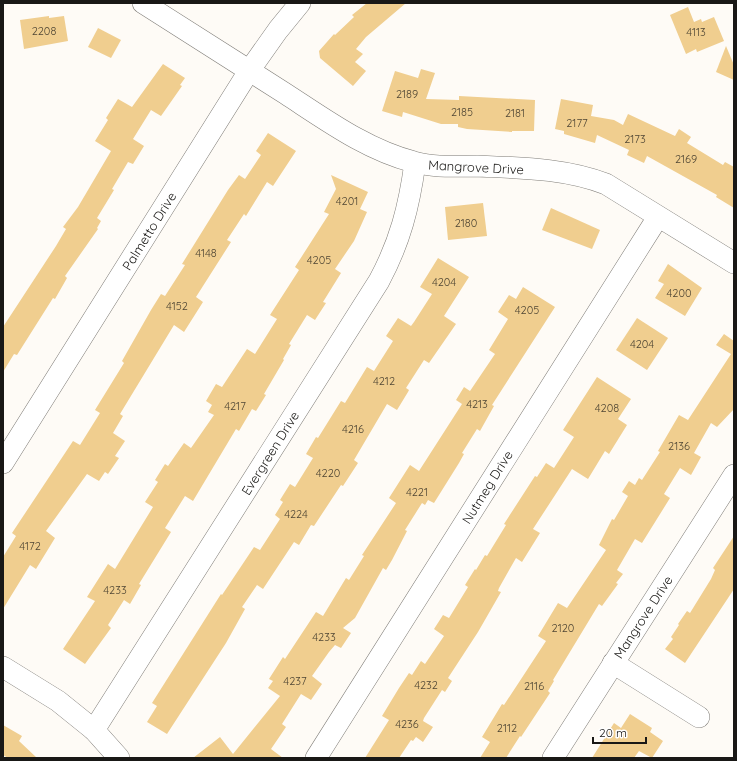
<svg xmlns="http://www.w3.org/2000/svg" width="737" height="761" font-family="Quicksand,sans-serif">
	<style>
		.building { fill: #f0ce8f }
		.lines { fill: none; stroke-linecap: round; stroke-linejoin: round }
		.street-casing { stroke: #807e79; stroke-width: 22 }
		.street { stroke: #fff; stroke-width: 21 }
		.labels { text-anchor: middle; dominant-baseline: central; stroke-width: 4; stroke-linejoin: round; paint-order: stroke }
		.number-label { font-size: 11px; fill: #4f4634 }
		.street-label { font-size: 13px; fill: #191816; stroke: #fff }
	</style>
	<rect width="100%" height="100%" fill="#fefbf6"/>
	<g class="building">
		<polygon points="367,3 406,3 366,37 356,49 363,54 355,62 366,71 353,86 320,58 319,51 334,34 335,35 354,17 352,15"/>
		<polygon points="688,7 694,22 701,19 702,22 714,17 724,41 697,52 696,49 686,54 670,15"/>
		<polygon points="49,16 49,18 64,16 68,41 24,49 20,20"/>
		<polygon points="98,28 121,40 111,58 88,47"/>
		<polygon points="726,46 734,65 734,80 716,72"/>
		<polygon points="163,64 185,78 180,85 182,86 161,116 151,110 133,139 144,146 133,164 128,162 112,189 114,190 97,218 101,221 97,228 98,229 65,276 67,278 55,299 53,298 17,355 14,354 3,372 3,327 56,246 66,229 63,227 78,207 111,151 95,141 108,120 106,118 118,99 132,107"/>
		<polygon points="421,69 435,73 426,99 459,100 459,96 535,100 534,131 512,131 512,132 467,129 458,127 458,124 441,124 403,112 402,117 382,111 395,71 418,78"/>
		<polygon points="561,99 593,105 591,116 614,120 623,125 628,114 675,136 679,129 691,137 687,143 723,165 725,162 734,167 734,208 716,197 717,195 647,156 644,163 627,155 629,150 597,135 595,143 564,134 564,131 555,129"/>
		<polygon points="268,133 296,151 273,186 267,182 246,216 244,214 227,240 231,242 196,297 203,302 184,332 174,325 120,414 123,416 113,433 125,441 115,456 119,458 108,474 105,472 99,481 87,474 46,531 55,538 36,569 30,565 3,609 3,557 16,536 12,533 73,441 80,445 100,413 95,410 124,363 122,361 151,310 161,294 165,296 185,265 182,264 228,190 239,175 245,179 261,155 256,151"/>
		<polygon points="331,175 368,192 360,209 367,212 354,241 335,269 341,273 323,302 326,303 315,320 307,315 289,344 291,345 283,359 284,360 264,394 266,395 256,411 252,409 239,431 236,429 193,501 185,496 165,528 171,532 139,584 141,585 130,604 124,600 108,625 111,628 85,664 63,649 95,601 87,597 108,564 115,569 153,507 145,502 158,482 155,480 165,464 168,466 184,443 191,448 214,415 208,412 212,405 206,401 216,384 222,387 247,349 255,354 277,319 270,315 299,270 295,267 329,214 324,212 336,189"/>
		<polygon points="483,203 487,236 448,240 445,207"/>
		<polygon points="551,208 600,230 592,249 542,230"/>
		<polygon points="438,258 469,277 444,316 456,324 429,363 424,360 406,388 409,390 408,392 397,410 387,404 354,460 358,463 343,486 341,485 314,526 311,525 299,545 294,542 263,589 257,585 242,607 245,609 226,643 167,734 147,722 157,706 152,703 221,594 222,595 254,547 260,550 280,519 275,515 283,502 280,500 290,484 295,487 313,458 306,454 316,437 318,438 341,401 345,403 367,367 374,371 393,341 386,336 398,318 411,326 414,322 432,294 420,287"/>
		<polygon points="668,264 702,288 685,316 655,298 664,284 658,281"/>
		<polygon points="523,287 555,307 492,405 494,406 480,431 477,429 462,453 464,454 459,463 434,503 428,500 425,505 422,503 405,530 407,531 392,560 386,570 383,568 355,618 343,628 351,633 341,648 335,645 329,652 312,676 322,684 311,700 301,694 282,724 286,727 271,749 283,758 193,758 220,737 233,754 280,696 268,688 273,681 269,679 283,657 285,659 316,612 323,616 346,578 349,580 364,556 362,555 396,503 389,498 410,465 419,471 462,404 456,400 464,387 470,391 495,354 489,350 508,319 498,312 509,295 516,299"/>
		<polygon points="637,318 668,338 647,370 616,350"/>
		<polygon points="724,334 734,341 734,409 717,427 711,423 694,453 701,457 691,475 680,468 664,494 670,498 642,543 635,539 617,570 623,574 616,583 618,584 602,606 599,604 553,680 554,681 548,691 550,693 521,737 520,736 506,758 480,758 490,742 482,737 502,704 504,705 546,641 538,636 558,603 567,608 606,550 599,545 612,519 614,520 628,496 622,492 629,481 635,485 639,478 642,480 660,452 658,451 679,415 688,420 731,354 716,345"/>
		<polygon points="597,377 631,399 618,419 627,425 609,454 605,451 588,479 572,469 533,529 540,533 522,562 516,558 499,588 498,591 501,592 478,632 448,678 452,681 445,692 442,690 424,718 423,721 433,727 423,742 416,737 413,741 411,740 399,758 365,758 389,720 382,716 399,688 409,673 412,675 421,661 425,664 444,636 434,629 443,615 449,618 468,587 465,585 475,569 476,570 485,555 487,556 506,525 504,524 535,476 537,477 546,463 554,468 574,437 563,430"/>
		<polygon points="734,536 734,589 685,663 665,649 673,639 671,637 679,625 678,624 687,611 690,613 711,579 715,570 713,568"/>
		<polygon points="630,714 652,728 650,732 663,741 652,758 639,751 634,758 592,758 614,723 621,728"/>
		<polygon points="3,725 22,736 19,741 37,758 8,758 3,755"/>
	</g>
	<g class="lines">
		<defs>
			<g id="street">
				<path d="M 143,3 C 190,33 238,63 286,94 C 326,120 367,150 414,162 C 435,168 456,166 477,166 C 520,168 565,168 606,184 L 734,263"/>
				<polyline points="3,463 249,71 278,30 300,3"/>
				<polyline points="613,663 699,717"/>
				<polyline points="3,667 58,701 94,730 119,758"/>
				<path d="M 94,730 L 379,281 C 400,242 409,207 415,163"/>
				<polyline points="316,758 658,217"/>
				<polyline points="553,758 734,475"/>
			</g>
		</defs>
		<use href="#street" class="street-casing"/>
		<use href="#street" class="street"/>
	</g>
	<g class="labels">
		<g class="number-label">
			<text x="44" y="31">2208</text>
			<text x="696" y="32">4113</text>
			<text x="407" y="94">2189</text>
			<text x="462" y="112">2185</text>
			<text x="515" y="113">2181</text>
			<text x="577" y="123">2177</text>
			<text x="635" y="139">2173</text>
			<text x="686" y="159">2169</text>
			<text x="347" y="201">4201</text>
			<text x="466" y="223">2180</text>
			<text x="206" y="253">4148</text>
			<text x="319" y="260">4205</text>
			<text x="444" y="282">4204</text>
			<text x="679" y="293">4200</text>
			<text x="177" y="306">4152</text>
			<text x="527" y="310">4205</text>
			<text x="642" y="344">4204</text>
			<text x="384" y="381">4212</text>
			<text x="477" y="404">4213</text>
			<text x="235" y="406">4217</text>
			<text x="607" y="408">4208</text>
			<text x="353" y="429">4216</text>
			<text x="679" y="446">2136</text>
			<text x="328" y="473">4220</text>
			<text x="417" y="492">4221</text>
			<text x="296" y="514">4224</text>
			<text x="30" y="546">4172</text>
			<text x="115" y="590">4233</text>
			<text x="563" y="628">2120</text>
			<text x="324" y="637">4233</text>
			<text x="295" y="681">4237</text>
			<text x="426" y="685">4232</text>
			<text x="534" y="686">2116</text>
			<text x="407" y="724">4236</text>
			<text x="507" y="728">2112</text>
		</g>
		<g class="street-label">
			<text transform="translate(476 167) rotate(3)">Mangrove Drive</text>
			<text transform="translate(149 231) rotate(-58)">Palmetto Drive</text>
			<text transform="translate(270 453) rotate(-58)">Evergreen Drive</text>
			<text transform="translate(487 487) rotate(-58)">Nutmeg Drive</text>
			<text transform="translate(643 617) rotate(-57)">Mangrove Drive</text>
		</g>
	</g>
	<rect width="737" height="761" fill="none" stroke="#191816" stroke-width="8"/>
	<path d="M593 737v6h53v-6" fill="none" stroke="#191816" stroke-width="2"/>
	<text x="599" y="737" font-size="12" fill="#191816" stroke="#ffffff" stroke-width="3" paint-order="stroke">20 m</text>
</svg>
